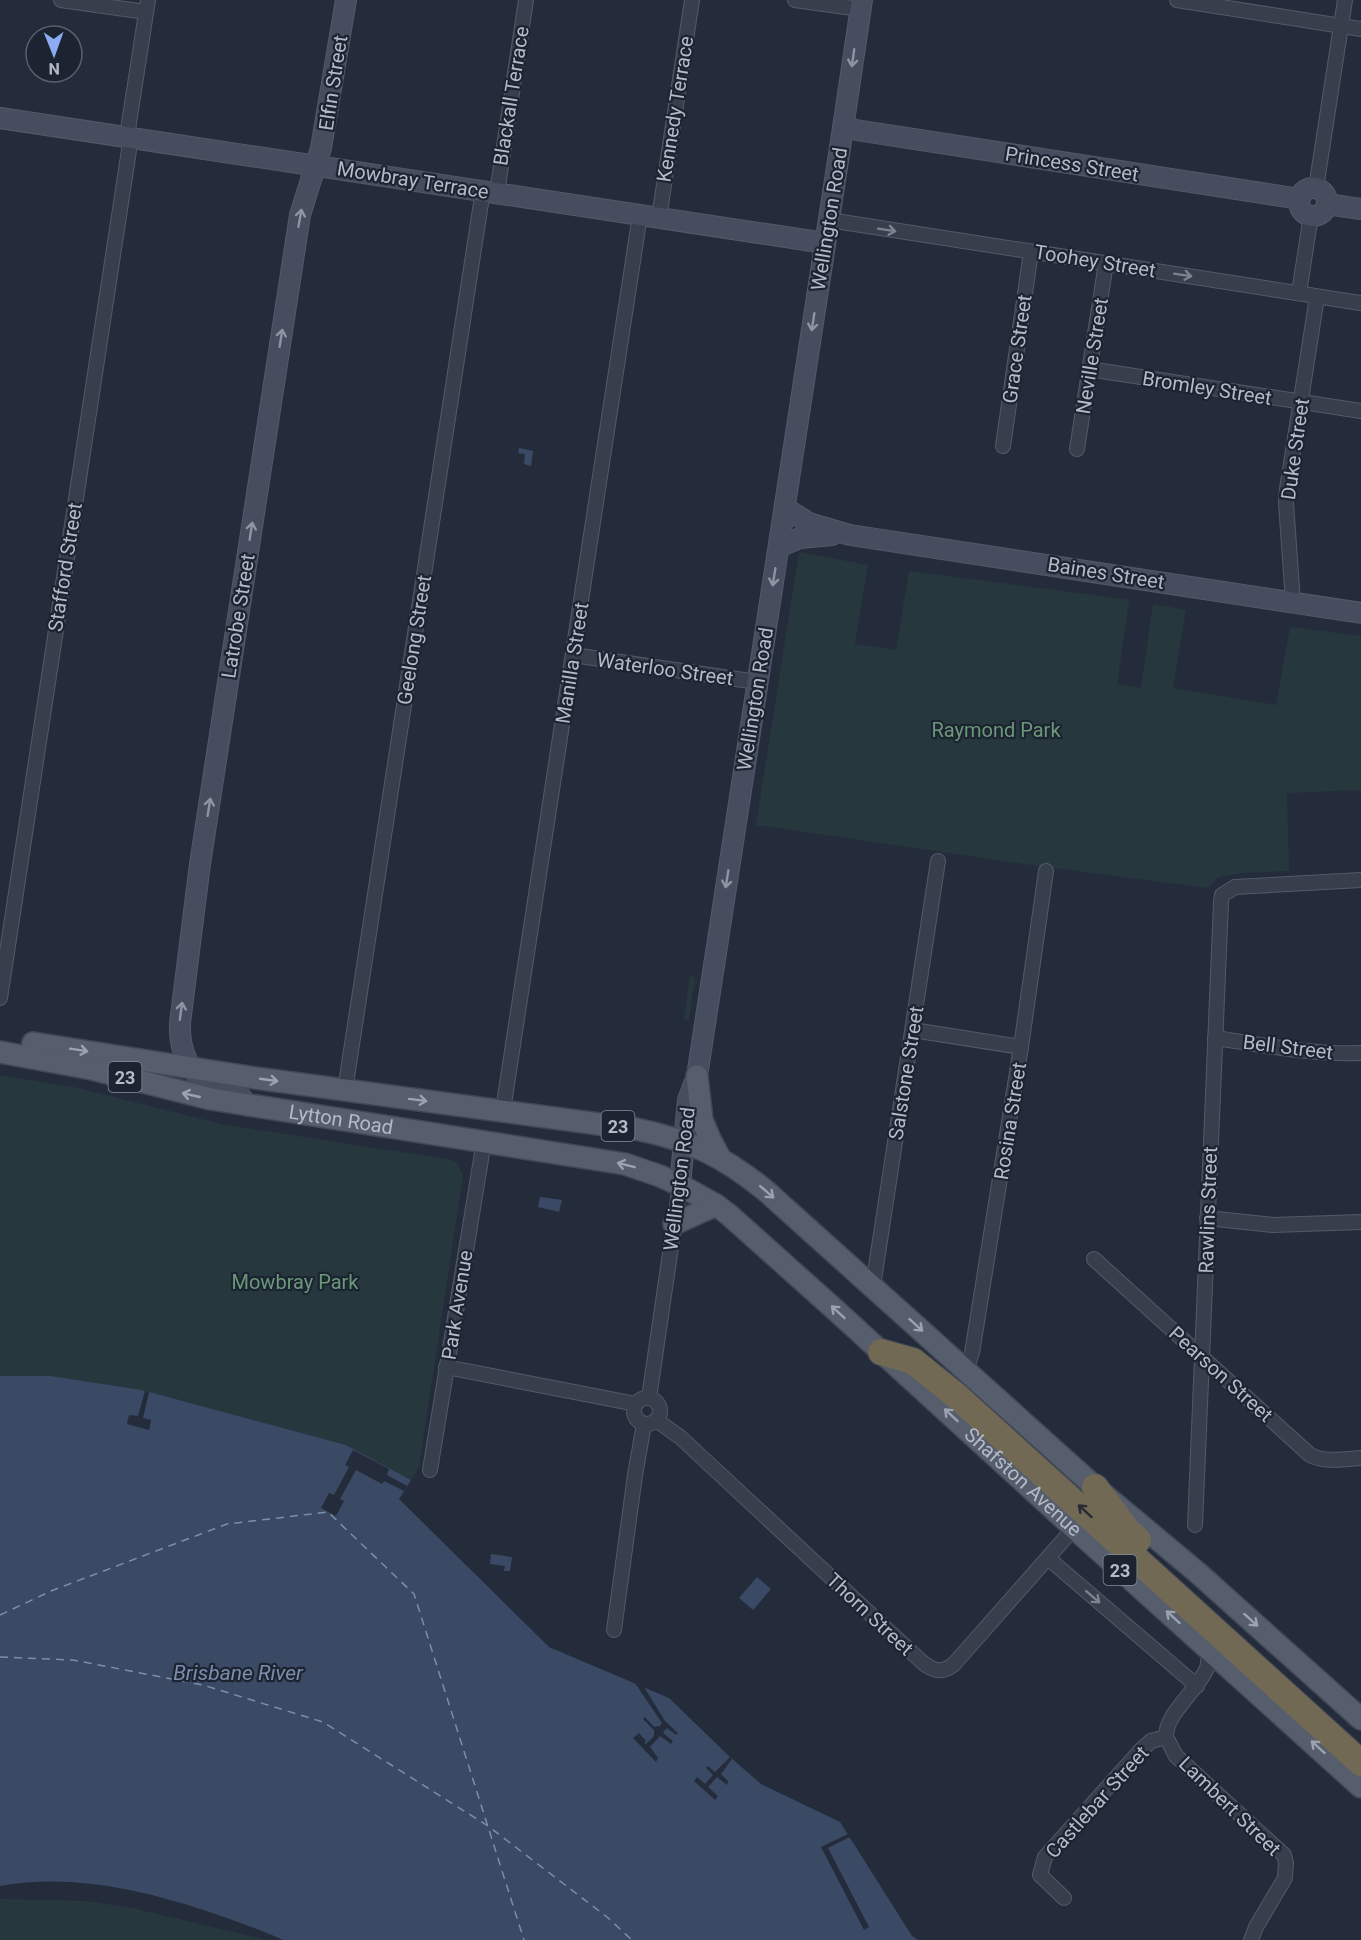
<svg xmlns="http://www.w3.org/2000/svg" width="1361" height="1940" font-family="Roboto,sans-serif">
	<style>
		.green { fill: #26383d }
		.water { fill: #3a4964 }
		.pier { fill: #242c3c }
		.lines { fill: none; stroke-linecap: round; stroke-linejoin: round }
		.ferry { stroke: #7c8eae; stroke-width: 1.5; stroke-dasharray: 8 6; stroke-linecap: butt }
		.street-casing { stroke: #535a67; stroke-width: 16 }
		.secondary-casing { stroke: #535a67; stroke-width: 22 }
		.primary-casing { stroke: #414855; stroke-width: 24 }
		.highway-casing { stroke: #404754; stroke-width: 28 }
		.street { stroke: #383f4c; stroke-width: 14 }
		.secondary { stroke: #464d5f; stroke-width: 20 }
		.primary { stroke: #565d6c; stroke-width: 21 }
		.highway { stroke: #726955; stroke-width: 26 }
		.oneway { stroke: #8e94a3 }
		.oneway2 { stroke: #7c8390 }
		.oneway3 { stroke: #9ca3b0 }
		.oneway4 { stroke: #262b35 }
		.labels { text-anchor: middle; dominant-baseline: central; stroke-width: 4.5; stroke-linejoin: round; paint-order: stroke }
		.shield { fill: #1d2431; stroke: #878d9a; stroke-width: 1.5 }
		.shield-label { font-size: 18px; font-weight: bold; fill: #b4bac7 }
		.street-label { font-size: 20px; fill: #b4bac7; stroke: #1d2431 }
		.park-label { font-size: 20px; fill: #6b9879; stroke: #1d2431 }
		.water-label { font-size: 21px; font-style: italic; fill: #7c8eae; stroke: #1d2431 }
	</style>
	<rect width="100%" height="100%" fill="#242c3c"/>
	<g class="green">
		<polygon points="799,552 868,565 855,644 896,650 909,571 1129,600 1117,684 1141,688 1153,604 1186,610 1173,688 1276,705 1290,627 1361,636 1361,790 1287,793 1289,871 1242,873 1218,877 1208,888 1038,866 756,825"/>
		<polygon points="690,976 695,977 689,1020 684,1019"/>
		<polygon points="0,1075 73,1087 221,1124 452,1160 457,1163 463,1176 419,1467 411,1480 346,1445 142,1390 51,1376 0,1376"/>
		<polygon points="0,1899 86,1901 132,1908 268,1940 0,1940"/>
	</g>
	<g class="water">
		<polygon points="519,448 533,451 531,466 524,464 525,454 518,453"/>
		<polygon points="540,1197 562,1200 559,1212 538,1207"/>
		<path d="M 0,1376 L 51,1376 L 142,1390 L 346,1445 L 411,1480 L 399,1499 L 549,1647 L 669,1698 L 730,1757 L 761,1784 L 840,1822 L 912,1936 L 918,1940 L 283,1940 C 265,1931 245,1925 227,1918 C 156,1893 76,1872 0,1886 Z"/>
		<polygon points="491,1554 512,1557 510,1571 504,1571 505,1566 490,1564"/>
		<polygon points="757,1577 771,1589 753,1610 739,1598"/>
	</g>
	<g class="pier">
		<polygon points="145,1391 149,1392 143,1418 151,1420 149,1430 127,1424 129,1415 138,1416"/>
		<polygon points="353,1450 389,1469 387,1475 407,1486 404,1491 384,1481 382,1484 356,1470 340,1499 344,1501 336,1516 321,1508 329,1493 334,1495 349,1467 345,1465"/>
		<polygon points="635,1683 644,1687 665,1721 678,1733 676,1735 667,1728 663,1733 673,1741 671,1744 660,1736 650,1747 658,1758 656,1762 633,1738 639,1733 646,1741 644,1743 646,1744 654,1736 654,1730 643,1719 645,1717 654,1727 660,1726 662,1723"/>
		<polygon points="730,1757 732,1759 721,1774 728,1781 727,1785 717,1777 708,1787 718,1796 715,1800 694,1781 697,1777 705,1784 713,1775 706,1768 708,1766 715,1772"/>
		<polygon points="848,1834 850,1837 828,1848 869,1927 864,1930 821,1847"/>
	</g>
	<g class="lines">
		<g class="ferry">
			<polyline points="0,1615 51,1591 227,1524 328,1512 414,1594 524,1940"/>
			<polyline points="0,1657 73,1660 203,1685 323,1722 488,1826 607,1917 632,1940"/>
		</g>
		<defs>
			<g id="street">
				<polyline points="61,0 146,12"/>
				<polyline points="795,0 860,9"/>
				<polyline points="1177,0 1361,29"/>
				<polyline points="127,136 148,0"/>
				<polyline points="1316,188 1345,0"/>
				<polyline points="497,193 526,0"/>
				<polyline points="659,218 692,0"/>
				<polyline points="829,220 1361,303"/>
				<polyline points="1299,293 1311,215"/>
				<polyline points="1089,369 1361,411"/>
				<polyline points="1003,446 1031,252"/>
				<polyline points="1077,449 1106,263"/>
				<polyline points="1293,602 1286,503 1287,489 1317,297"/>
				<polyline points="573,655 757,682"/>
				<polyline points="0,998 131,137"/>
				<polyline points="913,1030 1021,1047"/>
				<path d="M 1215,1038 C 1264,1045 1312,1055 1361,1053"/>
				<polyline points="345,1090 483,190"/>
				<polyline points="503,1110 640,215"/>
				<polyline points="1207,1218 1273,1225 1361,1222"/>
				<path d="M 1094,1259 L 1310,1455 C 1325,1463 1345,1459 1361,1458"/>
				<polyline points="873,1286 938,861"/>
				<polyline points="446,1367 636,1404"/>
				<polyline points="966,1369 972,1353 1021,1047 1046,871"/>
				<polyline points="649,1398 680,1185"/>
				<circle cx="647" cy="1411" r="13"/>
				<path d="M 656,1420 L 680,1437 L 922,1662 C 933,1671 942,1674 954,1664 L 1074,1528"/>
				<polyline points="430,1470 484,1141"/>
				<polyline points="1195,1525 1221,902 1222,895 1235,887 1361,880"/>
				<polyline points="1049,1559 1197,1686"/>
				<polyline points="614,1630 635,1475 644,1424"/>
				<path d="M 1209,1649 C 1208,1655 1209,1663 1207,1668 C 1197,1692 1166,1712 1166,1737 L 1176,1756 L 1284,1855 L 1286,1863 L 1285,1878 L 1256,1927 L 1251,1940"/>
				<polyline points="1064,1898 1040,1875 1045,1857 1140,1751 1151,1741 1166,1737"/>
			</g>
			<g id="secondary">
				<polyline points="0,118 825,243"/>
				<polyline points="843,128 1300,199"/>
				<circle cx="1313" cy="202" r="14"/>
				<polyline points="1327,204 1361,209"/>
				<polyline points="785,508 809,523 850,535 1361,613"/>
				<polyline points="779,547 800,538 832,535"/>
				<path d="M 249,1106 C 244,1101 238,1092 232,1089 C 225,1086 217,1087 209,1083 C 187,1072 179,1047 180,1023 L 200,864 L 300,215 L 321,148 L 346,0"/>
				<polyline points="680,1185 688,1100 697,1076 843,128 862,0"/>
			</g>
			<g id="primary">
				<path d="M 33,1043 L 255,1078 L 636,1129 C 690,1140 723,1156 766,1191 L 1095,1487 L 1198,1573 L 1361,1719"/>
				<path id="s1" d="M 0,1052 L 92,1069 L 211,1099 L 625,1164 L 660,1176 L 680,1185 L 716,1205 L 728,1214 L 831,1306 L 1074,1528 L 1361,1787"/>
				<polyline points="697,1076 702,1120 710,1139 720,1158"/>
				<polyline points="674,1224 716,1205"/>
			</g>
			<g id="highway">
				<polyline points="881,1352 913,1361 959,1398 1361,1763"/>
				<polyline points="1095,1487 1128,1531 1138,1540"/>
			</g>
		</defs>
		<use href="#street" class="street-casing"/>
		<use href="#secondary" class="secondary-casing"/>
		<use href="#primary" class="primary-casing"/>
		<use href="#highway" class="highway-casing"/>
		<use href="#street" class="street"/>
		<use href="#secondary" class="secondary"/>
		<use href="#primary" class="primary"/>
		<use href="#highway" class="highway"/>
	</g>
	<defs><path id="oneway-shaft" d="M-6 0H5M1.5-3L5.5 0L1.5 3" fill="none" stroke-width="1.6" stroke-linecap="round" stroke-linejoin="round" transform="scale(1.5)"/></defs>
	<g class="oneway">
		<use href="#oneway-shaft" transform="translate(853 58) rotate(98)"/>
		<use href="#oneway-shaft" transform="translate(300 218) rotate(-80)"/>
		<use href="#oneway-shaft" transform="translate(813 322) rotate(99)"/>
		<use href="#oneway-shaft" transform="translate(281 338) rotate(-81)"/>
		<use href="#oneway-shaft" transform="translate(251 531) rotate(-81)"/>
		<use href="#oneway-shaft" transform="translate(774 577) rotate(99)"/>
		<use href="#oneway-shaft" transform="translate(209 807) rotate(-81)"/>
		<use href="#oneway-shaft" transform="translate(727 879) rotate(99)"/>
		<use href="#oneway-shaft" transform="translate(181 1011) rotate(-82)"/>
	</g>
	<g class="oneway2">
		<use href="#oneway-shaft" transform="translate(887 230) rotate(9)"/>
		<use href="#oneway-shaft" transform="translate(1183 275) rotate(9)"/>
		<use href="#oneway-shaft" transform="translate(1093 1597) rotate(41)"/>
	</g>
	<g class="oneway3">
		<use href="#oneway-shaft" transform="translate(79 1050) rotate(9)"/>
		<use href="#oneway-shaft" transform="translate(269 1080) rotate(8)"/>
		<use href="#oneway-shaft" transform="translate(191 1095) rotate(-167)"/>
		<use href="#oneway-shaft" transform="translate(418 1100) rotate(7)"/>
		<use href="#oneway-shaft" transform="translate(626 1165) rotate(-166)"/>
		<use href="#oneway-shaft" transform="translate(767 1192) rotate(41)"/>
		<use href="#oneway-shaft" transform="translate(838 1312) rotate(-137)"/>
		<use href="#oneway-shaft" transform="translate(916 1325) rotate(42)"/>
		<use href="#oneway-shaft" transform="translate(951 1415) rotate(-137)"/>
		<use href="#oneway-shaft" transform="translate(1173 1617) rotate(-138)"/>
		<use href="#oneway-shaft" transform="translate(1251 1620) rotate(42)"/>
		<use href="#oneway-shaft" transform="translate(1318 1747) rotate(-138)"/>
	</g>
	<use class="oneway4" href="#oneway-shaft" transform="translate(1085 1511) rotate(-138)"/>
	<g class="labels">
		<g class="shield">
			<rect x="108.5" y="1062" width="33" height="30" rx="4.5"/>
			<rect x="601.5" y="1111" width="33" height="30" rx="4.5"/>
			<rect x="1103.5" y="1555" width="33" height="30" rx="4.5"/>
		</g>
		<g class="shield-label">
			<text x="125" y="1077">23</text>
			<text x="618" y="1126">23</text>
			<text x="1120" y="1570">23</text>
		</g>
		<g class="street-label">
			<text transform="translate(333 83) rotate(-81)">Elfin Street</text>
			<text transform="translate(511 96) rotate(-81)">Blackall Terrace</text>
			<text transform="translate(675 109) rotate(-81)">Kennedy Terrace</text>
			<text transform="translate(1072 164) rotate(9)">Princess Street</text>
			<text transform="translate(413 180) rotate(9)">Mowbray Terrace</text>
			<text transform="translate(829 219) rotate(-81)">Wellington Road</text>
			<text transform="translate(1095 261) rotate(9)">Toohey Street</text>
			<text transform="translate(1017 349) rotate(-82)">Grace Street</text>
			<text transform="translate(1092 356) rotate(-81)">Neville Street</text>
			<text transform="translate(1207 388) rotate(9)">Bromley Street</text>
			<text transform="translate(1295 449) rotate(-82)">Duke Street</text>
			<text transform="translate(65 567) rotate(-81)">Stafford Street</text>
			<text transform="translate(1106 573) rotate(9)">Baines Street</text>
			<text transform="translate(238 616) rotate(-81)">Latrobe Street</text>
			<text transform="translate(414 640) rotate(-81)">Geelong Street</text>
			<text transform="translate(572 663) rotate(-81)">Manilla Street</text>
			<text transform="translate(665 669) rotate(8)">Waterloo Street</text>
			<text transform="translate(755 699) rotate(-81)">Wellington Road</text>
			<text transform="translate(1288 1047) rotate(7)">Bell Street</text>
			<text transform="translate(906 1073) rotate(-81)">Salstone Street</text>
			<text stroke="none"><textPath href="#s1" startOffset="348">Lytton Road</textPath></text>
			<text transform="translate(1010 1121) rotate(-81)">Rosina Street</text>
			<text transform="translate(679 1179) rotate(-83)">Wellington Road</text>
			<text transform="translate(1208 1210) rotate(-88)">Rawlins Street</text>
			<text transform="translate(457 1305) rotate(-81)">Park Avenue</text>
			<text transform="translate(1221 1374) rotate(42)">Pearson Street</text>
			<text stroke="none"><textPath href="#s1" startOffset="1149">Shafston Avenue</textPath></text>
			<text transform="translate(870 1614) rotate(43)">Thorn Street</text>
			<text transform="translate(1097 1802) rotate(-48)">Castlebar Street</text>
			<text transform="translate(1230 1806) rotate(44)">Lambert Street</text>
		</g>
		<g class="park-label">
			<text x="996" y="730">Raymond Park</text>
			<text x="295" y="1282">Mowbray Park</text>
		</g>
		<g class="water-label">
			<text x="238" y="1673">Brisbane River</text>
		</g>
	</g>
	<g transform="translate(54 54) rotate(179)"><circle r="28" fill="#1d2431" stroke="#59606d" stroke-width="1.5"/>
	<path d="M0-4.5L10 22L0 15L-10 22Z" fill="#8cabf4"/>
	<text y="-9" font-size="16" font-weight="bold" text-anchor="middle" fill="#b4bac7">N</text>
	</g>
</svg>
